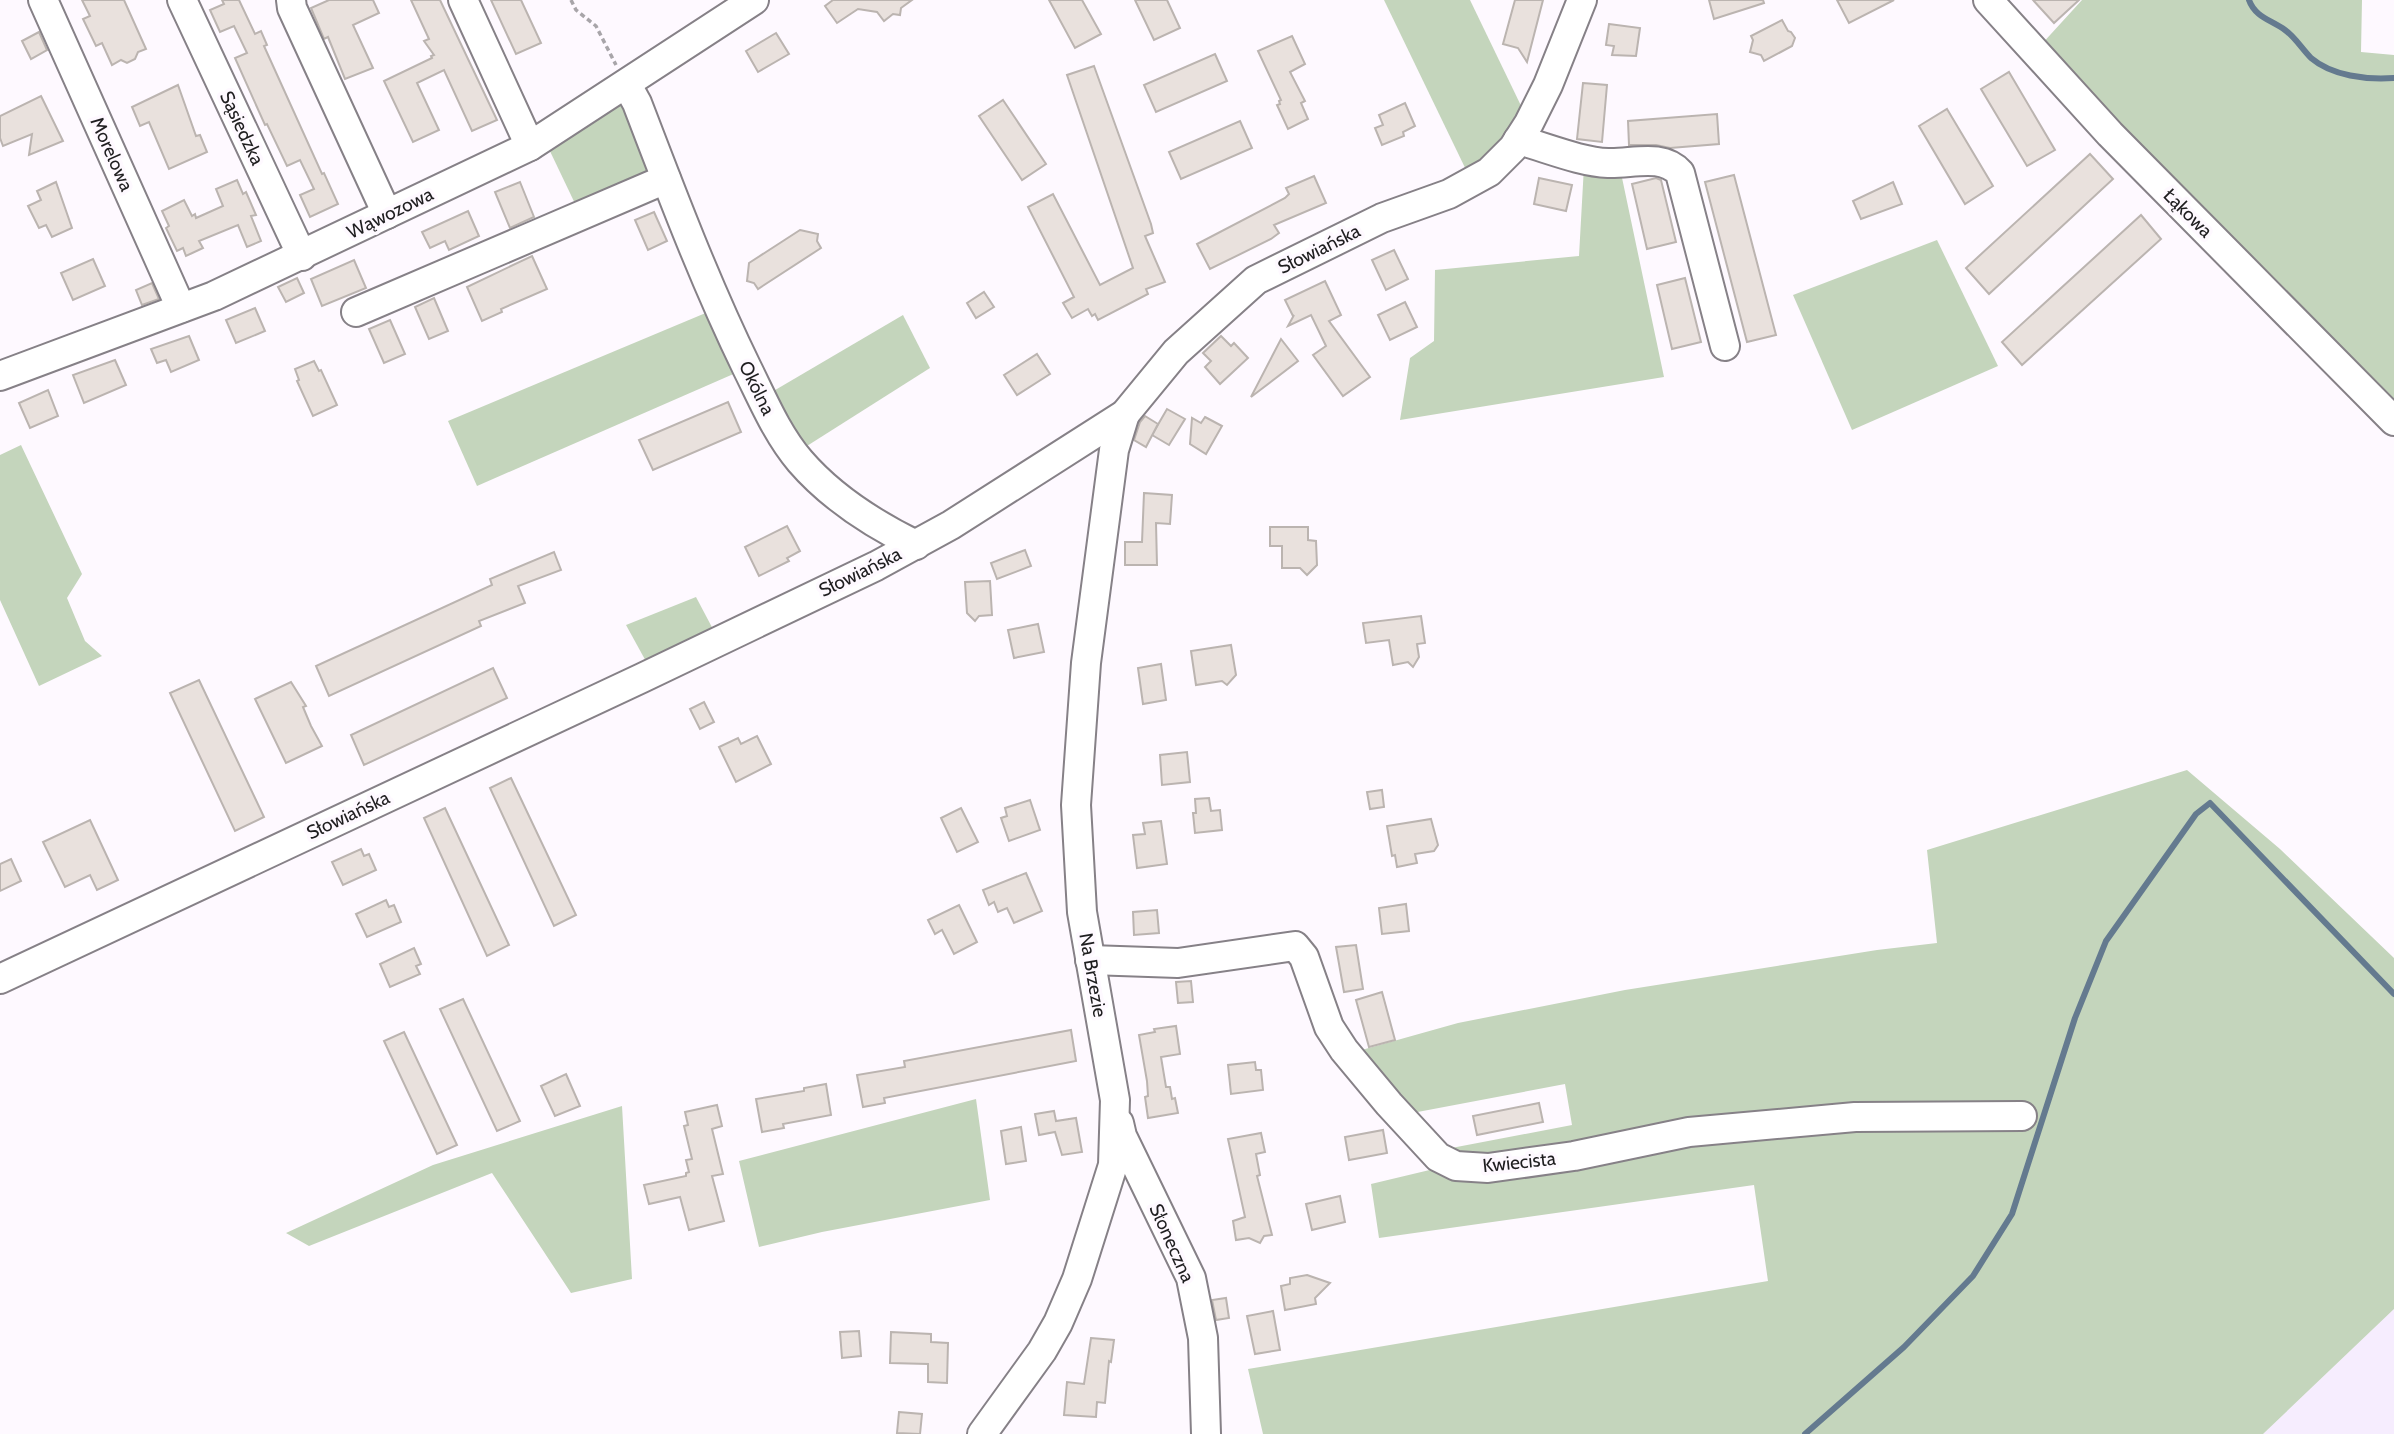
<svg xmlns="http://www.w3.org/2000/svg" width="2394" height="1434" font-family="Cabin,sans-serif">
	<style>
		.industrial { fill: #f6edfe }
		.green { fill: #c4d5bc }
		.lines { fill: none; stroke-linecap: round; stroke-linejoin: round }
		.stream { stroke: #647a8f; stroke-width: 6 }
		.building { fill: #e9e1dd; stroke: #bbb4b0; stroke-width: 2 }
		.minor-casing { stroke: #868187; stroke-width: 32 }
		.path { stroke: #a8a5a9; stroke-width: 3.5; stroke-dasharray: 5 3.5; stroke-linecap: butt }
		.minor { stroke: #fff; stroke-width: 28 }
		.labels { text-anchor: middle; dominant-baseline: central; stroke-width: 7; stroke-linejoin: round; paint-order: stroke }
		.street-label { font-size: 19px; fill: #1f1e20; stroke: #fef9ff }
	</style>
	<rect width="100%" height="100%" fill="#fef9ff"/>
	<polygon class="industrial" points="2394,1309 2394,1434 2263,1434"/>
	<g class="green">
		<polygon points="1384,0 1470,0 1525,114 1501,150 1469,176"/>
		<polygon points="2082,0 2362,0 2361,52 2394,55 2394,412 2040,46"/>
		<polygon points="625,97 658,182 580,214 548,147"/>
		<polygon points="1584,166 1621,173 1664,377 1400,420 1410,358 1434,341 1435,270 1579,256"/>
		<polygon points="1937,240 1998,366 1852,430 1793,295"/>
		<polygon points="708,312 738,372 477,486 448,421"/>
		<polygon points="903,315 930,368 799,451 765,396"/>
		<polygon points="21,445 82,574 67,598 85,641 102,656 39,686 0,600 0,455"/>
		<polygon points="696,597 715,633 648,665 626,625"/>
		<path d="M 2187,770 L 2280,849 L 2394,958 L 2394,1309 L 2263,1434 L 1263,1434 L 1248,1369 L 1768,1281 L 1754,1185 L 1379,1238 L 1371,1184 L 1438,1168 L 1463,1176 C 1593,1154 1725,1126 1858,1122 C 1913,1120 1969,1123 2024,1123 L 2031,1103 L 1955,1104 L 1713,1122 L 1499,1164 L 1460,1162 L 1441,1150 L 1572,1125 L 1565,1084 L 1407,1114 L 1351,1053 L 1458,1023 L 1625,990 L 1877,950 L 1937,943 L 1927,850 Z"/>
		<polygon points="976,1099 990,1200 822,1232 759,1247 739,1161"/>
		<polygon points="622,1106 632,1279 571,1293 492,1173 309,1246 286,1233 433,1165"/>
	</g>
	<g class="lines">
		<g class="stream">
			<path d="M 2249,0 C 2255,17 2271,20 2285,30 C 2295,37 2302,49 2311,58 C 2332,76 2367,80 2394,78"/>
			<polyline points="1805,1434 1904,1347 1973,1276 2012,1214 2075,1018 2106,941 2196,814 2210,803 2394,994"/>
		</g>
	</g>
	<g class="building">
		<polygon points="82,0 124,0 146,49 138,52 135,59 127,63 121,60 112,65 102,43 96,46 83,19 90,16"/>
		<polygon points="222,0 239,0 255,34 261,31 267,45 264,46 322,174 324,173 338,204 310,217 300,195 314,189 300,160 287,166 267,124 265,125 235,58 247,53 234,26 220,32 210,10 224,4"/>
		<polygon points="329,0 373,0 379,13 353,25 373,68 345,79 328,37 324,39 311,8"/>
		<polygon points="411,0 440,0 497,120 472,131 444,70 417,83 439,130 413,142 384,81 432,58 431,56 434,55 424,41 429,39"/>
		<polygon points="491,0 521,0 541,43 516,54"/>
		<polygon points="833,0 912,0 901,8 900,15 893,14 884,21 877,12 858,9 837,23 825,6"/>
		<polygon points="1049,0 1082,0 1101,34 1075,48"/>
		<polygon points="1135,0 1167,0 1180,28 1154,40"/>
		<polygon points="1515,0 1543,0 1527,62 1518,48 1503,44"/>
		<polygon points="1709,0 1763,0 1764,3 1714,19"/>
		<polygon points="1837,0 1894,0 1849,23"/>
		<polygon points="2033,0 2079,0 2054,23"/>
		<polygon points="1782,20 1788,31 1791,32 1795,38 1792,46 1764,61 1761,55 1750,52 1753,40 1751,36"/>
		<polygon points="1609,24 1640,28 1636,56 1612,55 1614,46 1606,45"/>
		<polygon points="39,32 47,50 31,59 22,41"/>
		<polygon points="776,33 789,54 758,72 746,51"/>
		<polygon points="1292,36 1305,64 1290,72 1305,101 1301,103 1308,119 1288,129 1277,105 1280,104 1279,101 1281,100 1258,51"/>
		<polygon points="1215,54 1227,81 1156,112 1144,85"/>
		<polygon points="1094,66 1151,224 1153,233 1145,236 1165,282 1146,289 1148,294 1098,320 1095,314 1092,316 1088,309 1072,318 1063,303 1074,297 1028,207 1053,194 1100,285 1133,268 1067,75"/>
		<polygon points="2009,72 2055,150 2027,166 1981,89"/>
		<polygon points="1583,83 1607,85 1602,142 1577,139"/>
		<polygon points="178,85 196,136 200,135 207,152 169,169 149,122 140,126 132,107"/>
		<polygon points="41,96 63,141 29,155 32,134 3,146 0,138 0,116"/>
		<polygon points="1003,100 1046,164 1022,180 979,116"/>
		<polygon points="1405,103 1415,126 1403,132 1404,136 1382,145 1375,128 1383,125 1379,115"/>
		<polygon points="1947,109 1993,186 1965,204 1919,126"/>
		<polygon points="1717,114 1719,144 1670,148 1656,145 1629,145 1628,121"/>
		<polygon points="1240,121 1252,148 1181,179 1169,152"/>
		<polygon points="2090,154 2113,179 1989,294 1966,268"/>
		<polygon points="1734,175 1776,335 1747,342 1705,182"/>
		<polygon points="1314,176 1326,203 1274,225 1279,233 1271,239 1210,269 1197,244 1285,198 1289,194 1286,188"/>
		<polygon points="1539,178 1572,185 1566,211 1534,204"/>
		<polygon points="1656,178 1661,180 1676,242 1647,249 1632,184"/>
		<polygon points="237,180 243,194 246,192 256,215 251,216 261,241 247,247 238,225 199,241 203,248 186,256 183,248 177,251 166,228 169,226 162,211 184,200 192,216 195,214 196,218 223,206 216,189"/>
		<polygon points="56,182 72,228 52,237 46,225 39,228 28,206 41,200 37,191"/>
		<polygon points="520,182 534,217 510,228 495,192"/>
		<polygon points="1893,182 1902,204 1861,219 1853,201"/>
		<polygon points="468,211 479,236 449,250 445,241 430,248 422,232"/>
		<polygon points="654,212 667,241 648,250 635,220"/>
		<polygon points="2141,215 2161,239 2022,365 2002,342"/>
		<polygon points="800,230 818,234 817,241 821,248 758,289 754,283 747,281 749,263"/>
		<polygon points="1394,250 1408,279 1386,290 1372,260"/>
		<polygon points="532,256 547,289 501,309 502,312 482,321 467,287"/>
		<polygon points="93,259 105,286 73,300 61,273"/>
		<polygon points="354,260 366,288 322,306 311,279"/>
		<polygon points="297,278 304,293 286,302 278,287"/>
		<polygon points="1685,278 1701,342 1672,349 1657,285"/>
		<polygon points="1325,281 1341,315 1329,321 1370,377 1343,396 1313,355 1326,346 1311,315 1288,326 1294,315 1293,316 1285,300"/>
		<polygon points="152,283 159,299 142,305 136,290"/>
		<polygon points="984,292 994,307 976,318 967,303"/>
		<polygon points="434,298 448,331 429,339 415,307"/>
		<polygon points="1405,302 1417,327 1390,340 1378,315"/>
		<polygon points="255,308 265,331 236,343 226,320"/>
		<polygon points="390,320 405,354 384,363 369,329"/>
		<polygon points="189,336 199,360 171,372 166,360 157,363 151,349"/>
		<polygon points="1221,336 1231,346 1234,343 1248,358 1220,384 1205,367 1211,361 1203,353"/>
		<polygon points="1281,339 1298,361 1251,397"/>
		<polygon points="1037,354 1050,374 1017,395 1004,375"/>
		<polygon points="115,360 126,385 84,403 73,375"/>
		<polygon points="314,361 319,371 321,370 337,405 313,416 297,381 299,380 295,369"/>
		<polygon points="48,390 58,416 30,428 19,403"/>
		<polygon points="728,402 741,432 653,470 639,440"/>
		<polygon points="1167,409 1185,419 1169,445 1152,435"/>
		<polygon points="1145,416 1158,424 1146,447 1134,440 1140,422"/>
		<polygon points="1205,417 1222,426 1206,454 1190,444 1192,418 1201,423"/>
		<polygon points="1144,493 1172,495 1170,524 1156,523 1157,565 1125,565 1125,542 1142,542"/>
		<polygon points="787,526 800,551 787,558 789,561 759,576 745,547"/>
		<polygon points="1270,527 1308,527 1308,540 1316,541 1317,565 1307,575 1300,568 1282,568 1282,546 1270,546"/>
		<polygon points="1025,550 1031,566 997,579 991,563"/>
		<polygon points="554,552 561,570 518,586 525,603 479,621 481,626 329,696 316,666 492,585 490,579"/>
		<polygon points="990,581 992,615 979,616 975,621 967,613 965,582"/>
		<polygon points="1421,616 1425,643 1417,644 1419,657 1413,667 1408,662 1393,665 1389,640 1366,643 1363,623"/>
		<polygon points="1038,624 1044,652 1014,658 1008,630"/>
		<polygon points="1231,645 1236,675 1227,685 1222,681 1196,685 1191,651"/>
		<polygon points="1161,664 1166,700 1143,704 1138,668"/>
		<polygon points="493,668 507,698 364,765 351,735"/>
		<polygon points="199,680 264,817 235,831 170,693"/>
		<polygon points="291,682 306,706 303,707 311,726 322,746 286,763 255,699"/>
		<polygon points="704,702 714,722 700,729 690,709"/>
		<polygon points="757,736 771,764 736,782 719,747 738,738 741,744"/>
		<polygon points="1187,752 1190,782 1162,785 1160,755"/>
		<polygon points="511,778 576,915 554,926 490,788"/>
		<polygon points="1382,790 1384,807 1370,809 1367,792"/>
		<polygon points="1209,798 1211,811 1220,810 1222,830 1195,833 1193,813 1196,813 1195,799"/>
		<polygon points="1030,800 1040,830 1009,841 1001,818 1007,816 1005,808"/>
		<polygon points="445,808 509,945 487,956 424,818"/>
		<polygon points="961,808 978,842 957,852 941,818"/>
		<polygon points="1431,819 1438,845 1434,851 1415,854 1417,863 1397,867 1395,855 1392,856 1387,826"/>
		<polygon points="90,820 118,880 97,890 90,875 65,887 43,842"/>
		<polygon points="1161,821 1167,864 1137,868 1133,835 1145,834 1143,823"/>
		<polygon points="361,849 364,856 369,854 376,870 343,885 332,862"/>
		<polygon points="11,859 21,881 0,891 0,864"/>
		<polygon points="1026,873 1042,911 1014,923 1007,908 998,912 994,902 989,905 983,890"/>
		<polygon points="386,900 389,907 394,905 401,922 367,937 356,914"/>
		<polygon points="1406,904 1409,931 1382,934 1379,908"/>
		<polygon points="959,905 977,942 954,954 942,930 935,934 928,920"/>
		<polygon points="1157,910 1159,933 1134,935 1133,912"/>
		<polygon points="1356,945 1363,989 1344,992 1336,947"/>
		<polygon points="414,948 421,964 416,966 420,974 390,987 380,964"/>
		<polygon points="1191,981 1193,1002 1178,1003 1176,982"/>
		<polygon points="1382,992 1395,1040 1369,1047 1356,1000"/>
		<polygon points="463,999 520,1121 497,1131 440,1009"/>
		<polygon points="1176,1026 1180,1054 1161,1057 1166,1087 1170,1087 1172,1099 1175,1098 1178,1113 1148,1118 1145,1097 1148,1096 1147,1081 1139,1035 1155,1032 1154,1029"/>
		<polygon points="1071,1030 1076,1061 884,1098 885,1103 863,1107 857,1075 905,1067 904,1061"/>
		<polygon points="404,1032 457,1145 437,1154 384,1041"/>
		<polygon points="1255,1062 1256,1070 1261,1070 1263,1090 1231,1094 1228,1065"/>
		<polygon points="566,1074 580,1106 555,1116 541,1086"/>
		<polygon points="826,1084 831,1115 783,1124 784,1128 762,1132 756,1099 804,1091 804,1088"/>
		<polygon points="1539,1103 1543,1122 1477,1135 1473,1116"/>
		<polygon points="717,1105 722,1126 712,1129 723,1174 712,1176 724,1221 689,1230 680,1197 649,1204 644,1185 686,1176 686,1173 689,1172 686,1160 692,1159 684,1126 688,1125 685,1112"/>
		<polygon points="1054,1111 1056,1121 1076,1118 1082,1152 1062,1155 1055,1132 1039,1135 1035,1114"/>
		<polygon points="1021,1127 1026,1161 1006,1164 1001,1131"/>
		<polygon points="1383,1130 1387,1153 1349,1160 1345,1137"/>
		<polygon points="1261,1133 1265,1152 1256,1154 1260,1175 1257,1176 1272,1235 1264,1236 1260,1243 1249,1238 1236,1240 1233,1221 1245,1217 1228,1139"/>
		<polygon points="1340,1196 1345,1222 1312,1230 1306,1204"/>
		<polygon points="1307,1275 1330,1283 1315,1298 1316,1304 1285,1310 1281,1286 1290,1284 1290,1278"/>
		<polygon points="1226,1298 1229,1318 1216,1320 1212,1300"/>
		<polygon points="1273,1311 1280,1350 1255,1354 1247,1316"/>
		<polygon points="859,1331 861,1356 842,1358 840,1332"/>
		<polygon points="891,1332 931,1334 931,1342 948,1343 947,1383 928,1382 928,1364 890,1363"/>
		<polygon points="1091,1338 1114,1340 1111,1362 1109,1361 1105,1403 1097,1402 1096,1417 1064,1415 1067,1382 1084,1384"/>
		<polygon points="899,1412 922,1414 920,1434 897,1433"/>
	</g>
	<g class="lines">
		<defs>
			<g id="minor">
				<polyline points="43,0 181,308"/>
				<polyline points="182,0 302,256"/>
				<polyline points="291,0 292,8 387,214"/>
				<polyline points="463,0 530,146"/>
				<polyline points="1988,0 2110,134 2394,421"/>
				<path d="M 627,85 L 637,103 C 671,192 705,282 747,368 C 763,400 777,434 800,461 C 831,497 873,524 916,545"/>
				<path d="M 1518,140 C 1545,147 1580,162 1608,163 C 1632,164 1662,153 1680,173 L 1725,346"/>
				<polyline points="356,312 666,179"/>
				<polyline points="0,376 214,296 530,146 754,0"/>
				<polyline points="1090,960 1178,963 1295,946 1304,957 1329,1027 1344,1050 1389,1104 1438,1157 1456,1166 1488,1168 1574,1156 1689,1132 1855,1117 2022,1116"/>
				<polyline points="0,979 642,678 876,566 951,525 1125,414 1176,352 1256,280 1382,218 1449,194 1489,172 1513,148 1529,123 1548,85 1582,0"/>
				<polyline points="1119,1123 1122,1136 1191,1278 1203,1338 1206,1434"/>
				<polyline points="982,1434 1042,1351 1058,1323 1077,1279 1113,1165 1115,1100 1082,912 1076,805 1086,663 1114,450 1125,414"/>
			</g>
		</defs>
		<use href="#minor" class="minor-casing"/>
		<polyline class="path" points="571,0 576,10 596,26 616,65"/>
		<use href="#minor" class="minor"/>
	</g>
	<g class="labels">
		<g class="street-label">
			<text transform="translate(242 128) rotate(65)">Sąsiedzka</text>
			<text transform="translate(112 154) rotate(66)">Morelowa</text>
			<text transform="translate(390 213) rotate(-26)">Wąwozowa</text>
			<text transform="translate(2188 213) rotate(45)">Łąkowa</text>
			<text transform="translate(1319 249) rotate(-26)">Słowiańska</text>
			<text transform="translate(757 388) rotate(64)">Okólna</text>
			<text transform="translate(860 572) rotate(-26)">Słowiańska</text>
			<text transform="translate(348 815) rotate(-25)">Słowiańska</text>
			<text transform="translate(1093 975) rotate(80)">Na Brzezie</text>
			<text transform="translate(1519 1162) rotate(-6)">Kwiecista</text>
			<text transform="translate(1172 1243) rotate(66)">Słoneczna</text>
		</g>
	</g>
</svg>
